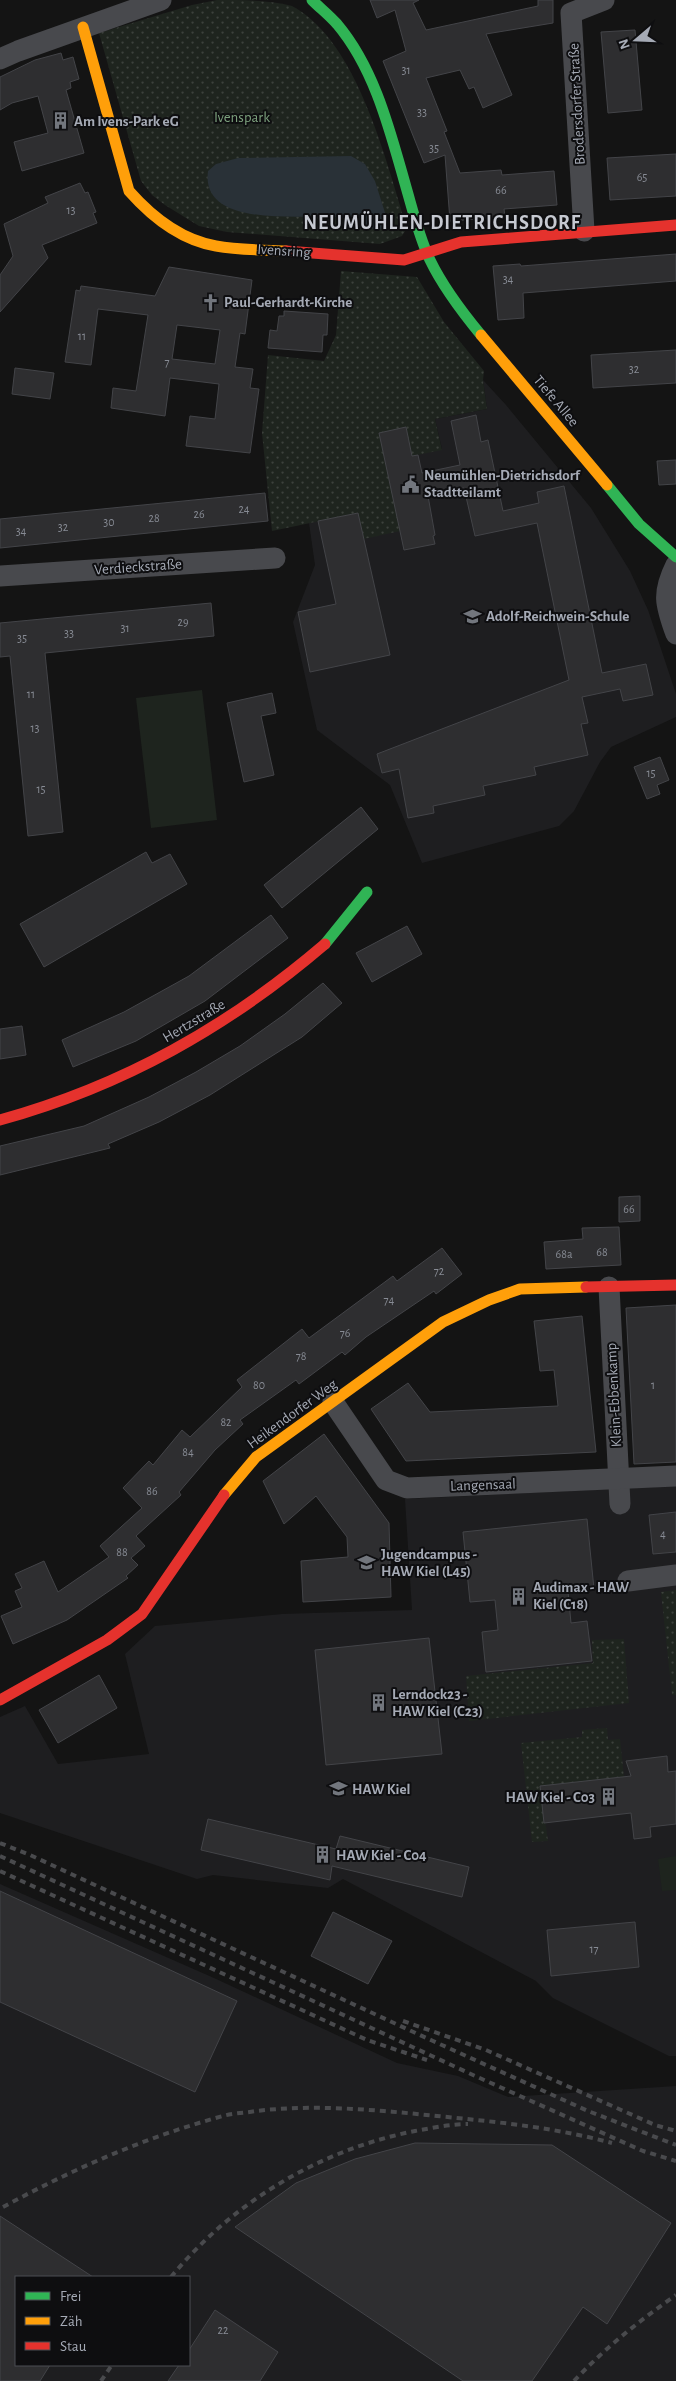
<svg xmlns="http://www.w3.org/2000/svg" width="676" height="2381" font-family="'Alegreya Sans',sans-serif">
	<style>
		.built { fill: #1e1e20; fill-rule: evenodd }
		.grass { fill: #1e241e }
		.park { fill: url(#park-dots) }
		.water { fill: #293137 }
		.building { fill: #2e2e30; stroke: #434448; fill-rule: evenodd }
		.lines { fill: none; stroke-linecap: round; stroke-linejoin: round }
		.street { stroke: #48494d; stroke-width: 21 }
		.fast { stroke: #30b455; stroke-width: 11 }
		.slow { stroke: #ff9f0a; stroke-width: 11 }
		.jam { stroke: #e5322d; stroke-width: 11 }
		.rail { stroke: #494a4d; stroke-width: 4; stroke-dasharray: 6 5; stroke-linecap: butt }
		.labels { text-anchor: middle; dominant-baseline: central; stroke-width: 4; stroke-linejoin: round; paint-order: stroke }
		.number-label { font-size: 12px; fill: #878b94 }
		.street-label { font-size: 15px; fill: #a5aab5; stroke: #0e0e10 }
		.park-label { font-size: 15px; fill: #7ca07d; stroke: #0e0e10 }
		.poi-label { font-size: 15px; font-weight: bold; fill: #a5aab5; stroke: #0e0e10; text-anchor: start }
		.district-label { font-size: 20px; font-weight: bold; letter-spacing: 1px; fill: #c6c9d1; stroke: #0e0e10 }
	</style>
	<defs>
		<pattern id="park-dots" width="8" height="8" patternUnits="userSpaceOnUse" patternTransform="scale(1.25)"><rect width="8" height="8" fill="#1e241e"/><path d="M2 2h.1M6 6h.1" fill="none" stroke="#3c413c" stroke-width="1.8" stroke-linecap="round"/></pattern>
	</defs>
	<rect width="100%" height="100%" fill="#141414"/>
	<g class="built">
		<polygon points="483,380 506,405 591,508 630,571 648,610 676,694 676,717 611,747 600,762 574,811 559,826 422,863 390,785 317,730 293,622 315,565 309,523 358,513 400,531 379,433 442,449 435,419 487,409"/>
		<polygon points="676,1486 676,2056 669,2056 553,1998 536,1981 343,1879 328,1888 213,1875 197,1879 0,1813 0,1717 25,1706 58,1764 149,1754 125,1654 155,1626 282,1614 412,1610 405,1499"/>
		<path d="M 0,1884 L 214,1978 L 397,2063 L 458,2076 L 508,2097 L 676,2086 L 676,2381 L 0,2381 ZM 16,2277 L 189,2277 L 189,2365 L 16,2365 Z"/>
	</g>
	<g class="grass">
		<polygon points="202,690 217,820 151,828 136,698"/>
		<polygon points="676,1856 676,1890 662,1891 658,1859"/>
	</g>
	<g class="park">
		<path d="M 217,0 C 240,0 271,0 292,6 C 358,41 386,162 407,228 L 402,236 L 380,244 L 227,232 L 199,226 L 165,205 L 152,195 L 141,181 L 99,33 L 192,5 Z"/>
		<polygon points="341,271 417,277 444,322 484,371 483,380 487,409 435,419 442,450 412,456 406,427 400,531 364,539 358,513 272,531 262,433 268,355 324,361 336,335"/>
		<polygon points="676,1590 676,1695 672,1695 661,1592"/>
		<polygon points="624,1639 629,1703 469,1721 466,1676 593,1663 592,1640"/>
		<polygon points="607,1728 608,1740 620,1739 624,1777 540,1786 548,1841 532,1842 521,1743 582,1737 582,1730"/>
	</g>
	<path class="water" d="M 351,156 L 365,164 L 375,181 L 388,222 L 387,228 C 370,234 353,218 336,217 C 301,214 200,229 208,171 L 216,164 L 238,158 Z"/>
	<g class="building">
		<polygon points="370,0 419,0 413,3 426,30 538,6 538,0 553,0 553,23 486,34 512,95 483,108 474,87 469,89 460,70 426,78 447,131 444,132 460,173 501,170 502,175 554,171 557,205 504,209 505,217 450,221 445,155 424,163 383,61 406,51 395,10 377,18"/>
		<polygon points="635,30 642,110 608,113 601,32"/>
		<polygon points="61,53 63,60 73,57 79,79 70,82 71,88 66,90 84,153 22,171 14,142 48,133 38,96 12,103 0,110 0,77 35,60"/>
		<polygon points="676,154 676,196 610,200 607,158"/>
		<polygon points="80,183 85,193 88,192 96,212 93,213 97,223 42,245 48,258 0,312 0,275 13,256 4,224 48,203 45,197"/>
		<polygon points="676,254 676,281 523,293 524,318 498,320 493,266 520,264 521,266"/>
		<path d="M 169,267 L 252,280 L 245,334 L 240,333 L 235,367 L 253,369 L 250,388 L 259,389 L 250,453 L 186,446 L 190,416 L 215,419 L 219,384 L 170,378 L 165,416 L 111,408 L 113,388 L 136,391 L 148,315 L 98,309 L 91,365 L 65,362 L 76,290 L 80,291 L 81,286 L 155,296 ZM 177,325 L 220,330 L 215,364 L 172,359 Z"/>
		<polygon points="284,311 328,314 327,335 323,335 322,352 268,348 270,330 277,331 279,316 284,316"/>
		<polygon points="676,350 676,383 593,388 591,355"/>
		<polygon points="15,368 54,373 50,399 12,394"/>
		<polygon points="476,415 481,442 488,440 503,511 539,503 537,492 564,486 602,673 646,664 653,695 623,701 620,689 582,697 588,723 581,724 588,755 534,767 536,775 483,786 485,795 433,806 434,813 408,818 399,769 382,773 377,754 569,680 537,523 475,536 464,488 428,496 435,535 433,536 435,544 404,550 379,433 406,427 412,456 418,455 422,473 460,465 451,421"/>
		<polygon points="676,460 676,484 659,485 657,461"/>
		<polygon points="265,493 268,521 0,548 0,519"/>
		<polygon points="358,513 390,655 310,672 298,612 336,604 318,521"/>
		<polygon points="211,603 214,636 45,653 63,832 28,836 10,656 0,657 0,623"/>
		<polygon points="272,693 276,713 261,716 274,775 244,782 227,703"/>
		<polygon points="660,757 669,780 657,785 660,794 647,799 634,767"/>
		<polygon points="361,807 378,829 282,908 264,885"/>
		<polygon points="146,852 152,863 170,854 187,884 44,967 20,924"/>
		<polygon points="271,915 288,938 205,1001 136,1041 73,1067 62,1040 124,1012 189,976"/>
		<polygon points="407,926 422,954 372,982 356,953"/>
		<polygon points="323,983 342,1003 302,1037 210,1095 159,1122 108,1144 110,1148 0,1175 0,1146 84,1126 149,1097 196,1072 240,1046 285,1014"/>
		<polygon points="22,1026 26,1055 0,1059 0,1029"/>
		<polygon points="640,1196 640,1221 619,1222 619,1197"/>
		<polygon points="619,1227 621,1265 546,1269 544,1242 583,1239 582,1228"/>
		<polygon points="442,1248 462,1274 436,1294 434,1291 366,1337 345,1355 342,1352 299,1384 296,1380 240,1420 243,1424 215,1450 179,1492 181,1495 136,1536 145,1546 131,1558 138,1565 126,1576 128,1578 67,1620 13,1644 1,1616 22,1607 15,1591 22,1588 15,1574 44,1561 58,1592 109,1557 100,1546 142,1508 123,1488 149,1461 153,1465 182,1430 190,1437 242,1387 237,1380 302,1329 309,1338 393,1276 397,1281"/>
		<polygon points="676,1305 676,1462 634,1464 626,1308"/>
		<polygon points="582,1316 596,1452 406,1461 371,1409 408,1383 430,1412 558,1406 554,1370 540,1371 534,1321"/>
		<polygon points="324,1434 389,1523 391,1597 303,1602 301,1561 348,1557 347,1537 316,1496 284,1524 263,1481"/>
		<polygon points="676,1512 676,1552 653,1554 649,1515"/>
		<polygon points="587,1519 594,1589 568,1592 571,1623 587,1621 592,1661 486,1672 482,1632 498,1630 495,1600 470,1602 463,1532"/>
		<polygon points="429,1638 442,1754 326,1765 315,1650"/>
		<polygon points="99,1675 117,1708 58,1743 39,1710"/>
		<polygon points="667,1756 668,1772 676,1771 676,1824 650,1827 651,1837 634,1839 631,1813 544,1823 540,1786 631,1776 626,1761"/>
		<polygon points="208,1819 336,1849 340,1836 469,1867 462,1897 332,1866 330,1880 201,1850"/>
		<polygon points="0,1891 237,2001 195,2092 0,2002"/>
		<polygon points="333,1912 392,1941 368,1984 311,1956"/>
		<polygon points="635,1922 639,1967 551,1976 547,1930"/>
		<polygon points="415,2143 552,2145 671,2223 607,2324 583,2307 532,2381 463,2381 235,2227 296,2183 355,2159"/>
		<polygon points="0,2216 93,2277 16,2277 16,2365 50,2365 40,2381 0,2381"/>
		<polygon points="215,2310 278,2352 260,2381 168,2381 179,2365 189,2365 189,2350"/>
	</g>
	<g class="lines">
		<g class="street">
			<polyline points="0,59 18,51 161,0"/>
			<polyline points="584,231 571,13 604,0"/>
			<path d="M 676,565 C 662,593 665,604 676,634"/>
			<polyline points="0,576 275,558"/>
			<polyline points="609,1287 620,1504"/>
			<polyline points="333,1402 386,1480 407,1488 676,1476"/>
			<polyline points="628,1581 676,1575"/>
		</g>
		<g class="fast">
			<path d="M 312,0 C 320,8 329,15 337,24 C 375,69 390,131 406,187 C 413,211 419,237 430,260 C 443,287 462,312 481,335"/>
			<polyline points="607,485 639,524 676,557"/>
			<polyline points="325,944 367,892"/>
		</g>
		<g class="slow">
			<path d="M 83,27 L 129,191 C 152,217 181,240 216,246 C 239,250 263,250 286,251"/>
			<polyline points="481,335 607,485"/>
			<polyline points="224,1495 256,1457 443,1322 489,1300 520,1289 586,1287"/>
		</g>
		<g class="jam">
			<polyline points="286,251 404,260 461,242 676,225"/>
			<path d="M 0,1120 C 123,1086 228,1027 325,944"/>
			<polyline points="586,1287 676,1285"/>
			<polyline points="0,1700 107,1640 142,1614 224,1495"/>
		</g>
		<g class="rail">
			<polyline points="0,1843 30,1855 433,2041 588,2111 676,2145"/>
			<polyline points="0,1856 473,2075 643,2151 676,2161"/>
			<polyline points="0,1871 367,2040 427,2060"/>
			<polyline points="403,2021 486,2050 655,2125 676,2131"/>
			<path d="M 3,2207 C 73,2169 146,2137 223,2116 C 233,2113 245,2113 256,2111 C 317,2104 377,2110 437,2116 C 497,2122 553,2127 612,2143"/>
			<path d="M 171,2277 C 233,2202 319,2150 415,2131 C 432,2128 450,2124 468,2124"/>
			<polyline points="101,2381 112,2365"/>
			<path d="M 574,2381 C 605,2348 639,2321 676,2295"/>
		</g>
	</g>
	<defs>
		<symbol id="building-bare" viewBox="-9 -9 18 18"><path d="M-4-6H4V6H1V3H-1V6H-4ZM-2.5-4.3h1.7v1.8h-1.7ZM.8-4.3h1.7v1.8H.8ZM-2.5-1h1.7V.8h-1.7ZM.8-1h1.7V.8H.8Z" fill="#72767d" stroke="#0e0e10" stroke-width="2.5" paint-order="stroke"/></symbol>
		<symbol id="church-bare" viewBox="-9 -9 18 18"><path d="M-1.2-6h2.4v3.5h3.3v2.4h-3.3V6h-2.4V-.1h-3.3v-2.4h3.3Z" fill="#72767d" stroke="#0e0e10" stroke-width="2.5" paint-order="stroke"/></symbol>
		<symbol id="civic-bare" viewBox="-9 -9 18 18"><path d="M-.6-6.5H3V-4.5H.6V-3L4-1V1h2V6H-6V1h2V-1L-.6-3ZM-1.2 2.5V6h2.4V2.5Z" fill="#72767d" stroke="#0e0e10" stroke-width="2.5" paint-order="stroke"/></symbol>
		<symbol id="school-bare" viewBox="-9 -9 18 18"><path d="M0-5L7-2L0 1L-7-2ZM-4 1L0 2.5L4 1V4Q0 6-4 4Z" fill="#72767d" stroke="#0e0e10" stroke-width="2.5" paint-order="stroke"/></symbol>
		<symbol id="university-bare" viewBox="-9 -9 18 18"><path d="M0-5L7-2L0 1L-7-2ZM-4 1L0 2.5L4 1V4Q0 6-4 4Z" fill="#72767d" stroke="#0e0e10" stroke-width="2.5" paint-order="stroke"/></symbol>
	</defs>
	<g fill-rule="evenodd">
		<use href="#building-bare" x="48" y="108" width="25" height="25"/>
		<use href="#church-bare" x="198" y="290" width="25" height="25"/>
		<use href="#civic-bare" x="398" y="472" width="25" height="25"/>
		<use href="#school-bare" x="460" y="604" width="25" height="25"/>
		<use href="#university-bare" x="354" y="1550" width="25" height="25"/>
		<use href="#building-bare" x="506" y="1584" width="25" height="25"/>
		<use href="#building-bare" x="366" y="1690" width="25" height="25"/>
		<use href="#university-bare" x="326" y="1776" width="25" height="25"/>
		<use href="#building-bare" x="596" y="1784" width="25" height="25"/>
		<use href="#building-bare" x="310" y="1842" width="25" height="25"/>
	</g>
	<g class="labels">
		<g class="number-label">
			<text x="406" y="70">31</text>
			<text x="422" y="112">33</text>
			<text x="434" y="148">35</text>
			<text x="642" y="177">65</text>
			<text x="501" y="190">66</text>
			<text x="71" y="210">13</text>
			<text x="508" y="279">34</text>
			<text x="82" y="336">11</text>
			<text x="167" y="362">7</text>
			<text x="634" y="369">32</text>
			<text x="244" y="509">24</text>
			<text x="199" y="514">26</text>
			<text x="154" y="518">28</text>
			<text x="109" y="522">30</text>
			<text x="63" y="527">32</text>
			<text x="21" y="531">34</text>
			<text x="183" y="622">29</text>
			<text x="125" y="628">31</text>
			<text x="69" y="633">33</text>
			<text x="22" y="638">35</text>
			<text x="31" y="694">11</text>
			<text x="35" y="728">13</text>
			<text x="651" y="773">15</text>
			<text x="41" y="789">15</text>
			<text x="629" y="1209">66</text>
			<text x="602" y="1252">68</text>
			<text x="564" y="1254">68a</text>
			<text x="439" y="1271">72</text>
			<text x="389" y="1300">74</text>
			<text x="345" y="1333">76</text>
			<text x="301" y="1356">78</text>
			<text x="259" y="1385">80</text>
			<text x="653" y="1385">1</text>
			<text x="226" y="1422">82</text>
			<text x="188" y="1452">84</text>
			<text x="152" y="1491">86</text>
			<text x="663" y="1534">4</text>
			<text x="122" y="1552">88</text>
			<text x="594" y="1949">17</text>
			<text x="223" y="2330">22</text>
		</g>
		<g class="street-label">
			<text transform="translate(577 104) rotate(-93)">Brodersdorfer Straße</text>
			<text transform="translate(284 251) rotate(4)">Ivensring</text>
			<text transform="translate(556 401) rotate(50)">Tiefe Allee</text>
			<text transform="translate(138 567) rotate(-4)">Verdieckstraße</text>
			<text transform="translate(194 1021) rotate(-31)">Hertzstraße</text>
			<text transform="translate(614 1395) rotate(-93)">Klein-Ebbenkamp</text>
			<text transform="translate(292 1414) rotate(-36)">Heikendorfer Weg</text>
			<text transform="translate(483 1485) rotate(-2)">Langensaal</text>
		</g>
		<g class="park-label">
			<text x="242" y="117">Ivenspark</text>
		</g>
		<g class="poi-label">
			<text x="74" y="121">Am Ivens-Park eG</text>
			<text x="224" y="302">Paul-Gerhardt-Kirche</text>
			<text x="424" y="475">Neumühlen-Dietrichsdorf<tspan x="424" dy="17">Stadtteilamt</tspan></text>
			<text x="486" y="616">Adolf-Reichwein-Schule</text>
			<text x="381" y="1554">Jugendcampus -<tspan x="381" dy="17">HAW Kiel (L45)</tspan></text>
			<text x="533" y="1587">Audimax - HAW<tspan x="533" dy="17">Kiel (C18)</tspan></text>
			<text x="392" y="1694">Lerndock23 -<tspan x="392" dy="17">HAW Kiel (C23)</tspan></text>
			<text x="352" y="1789">HAW Kiel</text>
			<text x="595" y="1797" text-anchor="end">HAW Kiel - C03</text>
			<text x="336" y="1855">HAW Kiel - C04</text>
		</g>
		<g class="district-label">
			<text x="442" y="223">NEUMÜHLEN-DIETRICHSDORF</text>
		</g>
	</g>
	<rect x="15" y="2276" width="175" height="90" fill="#0e0e10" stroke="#4a4c52"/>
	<rect x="25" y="2292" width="25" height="8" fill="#30b455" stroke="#4a4c52"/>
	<text x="60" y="2301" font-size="15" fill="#a5aab5">Frei</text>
	<rect x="25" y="2317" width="25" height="8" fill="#ff9f0a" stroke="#4a4c52"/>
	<text x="60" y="2326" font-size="15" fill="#a5aab5">Zäh</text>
	<rect x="25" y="2342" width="25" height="8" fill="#e5322d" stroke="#4a4c52"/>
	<text x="60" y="2351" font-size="15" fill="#a5aab5">Stau</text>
	<g transform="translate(636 40) rotate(251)" stroke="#0e0e10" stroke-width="4" paint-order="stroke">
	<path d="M0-4L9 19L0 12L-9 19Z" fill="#a5aab5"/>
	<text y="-8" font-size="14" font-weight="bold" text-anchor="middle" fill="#a5aab5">N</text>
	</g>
</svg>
